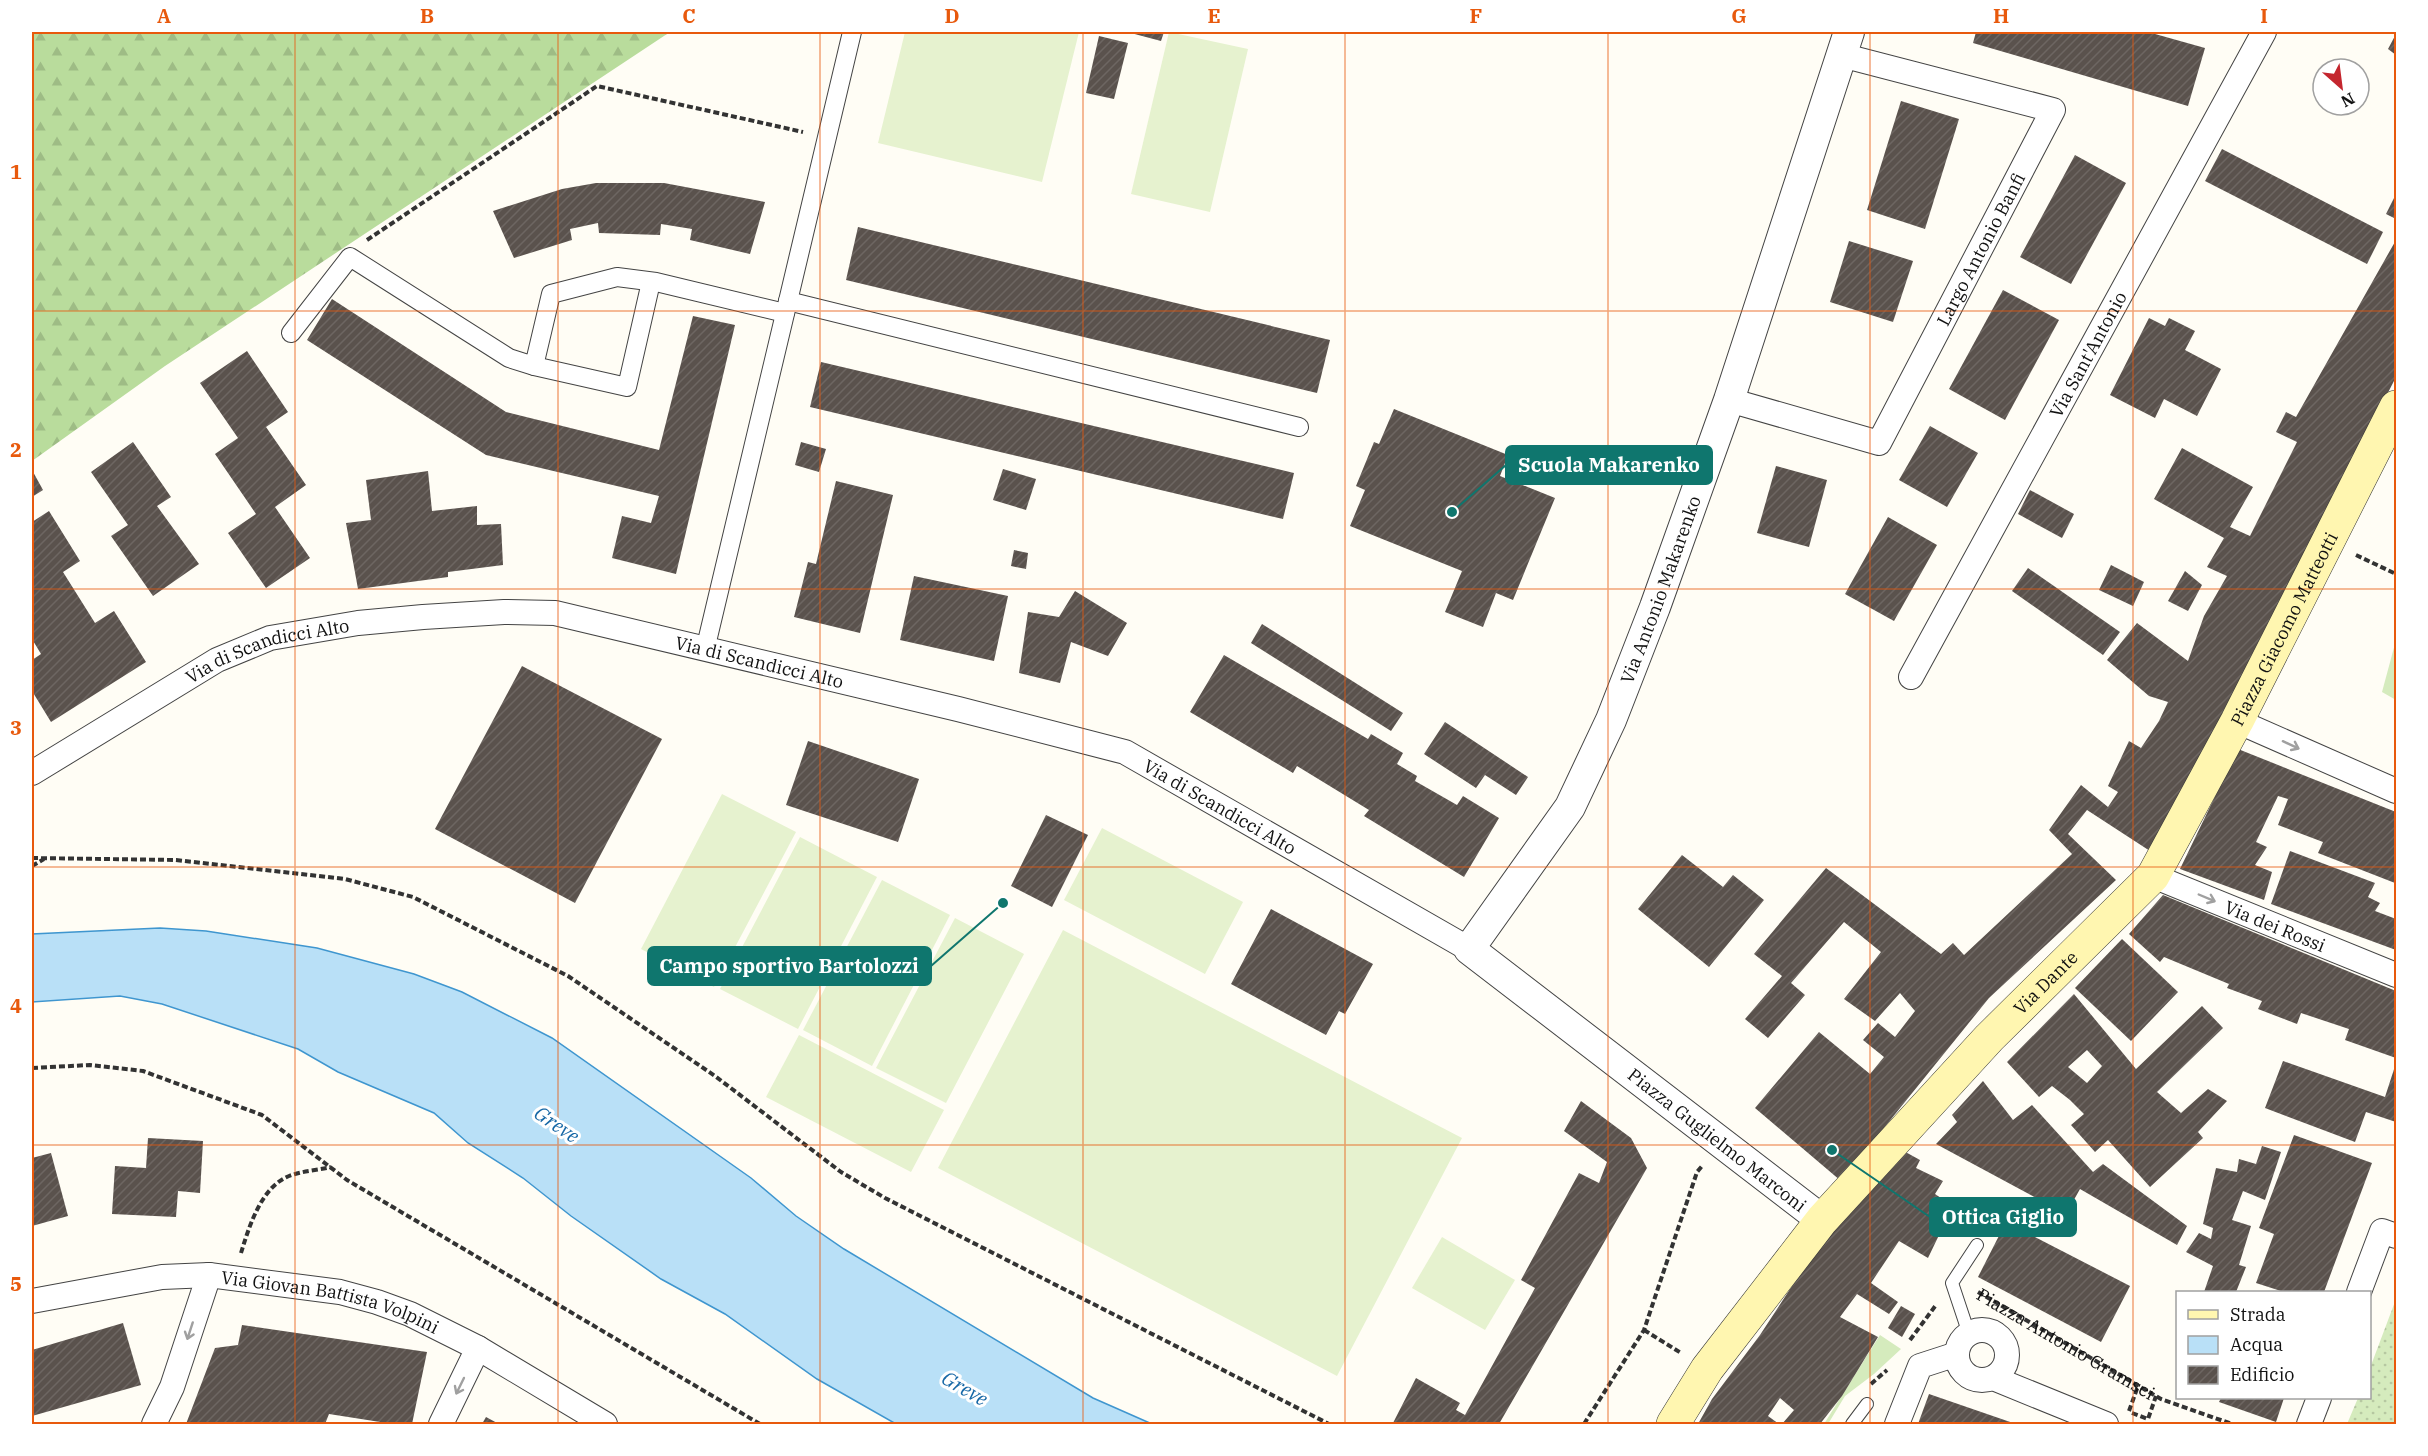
<svg xmlns="http://www.w3.org/2000/svg" width="2428" height="1456" font-family="'IBM Plex Serif',serif">
	<style>
		.grass { fill: #d5ebbd }
		.forest { fill: url(#forest-firs) }
		.park { fill: url(#park-dots) }
		.pitch { fill: #e6f2cf }
		.water { fill: #b9e0f7; stroke: #3f96cf; stroke-width: 1.5 }
		.building { fill: url(#building-hatch); fill-rule: evenodd }
		.lines { fill: none; stroke-linecap: round; stroke-linejoin: round }
		.service-casing { stroke: #444; stroke-width: 14 }
		.pedestrian-casing { stroke: #444; stroke-width: 20 }
		.minor-casing { stroke: #444; stroke-width: 26 }
		.tertiary-casing { stroke: #444; stroke-width: 32 }
		.secondary-casing { stroke: #333; stroke-width: 34 }
		.path { stroke: #333; stroke-width: 4; stroke-dasharray: 6 3; stroke-linecap: butt }
		.service { stroke: #fff; stroke-width: 12 }
		.pedestrian { stroke: #fff; stroke-width: 18 }
		.minor { stroke: #fff; stroke-width: 24 }
		.tertiary { stroke: #fff; stroke-width: 30 }
		.secondary { stroke: #fff6b0; stroke-width: 33 }
		.oneway { stroke: #a0a0a0 }
		.grid { fill: none; stroke: #e8590c; stroke-width: 1.5; stroke-opacity: 0.55 }
		.labels { text-anchor: middle; dominant-baseline: central; stroke-width: 6; stroke-linejoin: round; paint-order: stroke }
		.street-label { font-size: 18px; fill: #111; stroke: #fff }
		.water-label { font-size: 20px; font-style: italic; fill: #1768a6; stroke: #fff }
		.leader { fill: none; stroke: #0f766e; stroke-width: 2 }
		.callout-dot { fill: #0f766e; stroke: #fff; stroke-width: 2 }
		.callout { fill: #0f766e; stroke: #0f766e; stroke-width: 2 }
		.callout-label { font-size: 20px; text-anchor: middle; font-weight: bold; fill: #fff }
		.neatline { fill: none; stroke: #e8590c; stroke-width: 2 }
		.grid-label { font-size: 20px; text-anchor: middle; font-weight: bold; fill: #e8590c }
	</style>
	<defs>
		<pattern id="forest-firs" width="22" height="20" patternUnits="userSpaceOnUse" patternTransform="scale(1.5)"><rect width="22" height="20" fill="#b9dc9c"/><path d="M5 1l3.5 6h-7zM16 11l3.5 6h-7z" fill="#9ebc85"/></pattern>
		<pattern id="park-dots" width="8" height="8" patternUnits="userSpaceOnUse" patternTransform="scale(1.5)"><rect width="8" height="8" fill="#d5ebbd"/><path d="M2 2h.1M6 6h.1" fill="none" stroke="#b6c8a1" stroke-width="1.8" stroke-linecap="round"/></pattern>
		<pattern id="building-hatch" width="6" height="6" patternUnits="userSpaceOnUse" patternTransform="scale(1.5)"><rect width="6" height="6" fill="#5a524d"/><path d="M-1 1l2-2M0 6l6-6M5 7l2-2" fill="none" stroke="#6d6662"/></pattern>
	</defs>
	<rect width="100%" height="100%" fill="#fffdf5"/>
	<g class="grass">
		<polygon points="2396,640 2396,700 2382,692"/>
		<polygon points="1880,1335 1901,1349 1874,1374 1845,1396 1828,1424 1824,1424"/>
	</g>
	<polygon class="forest" points="32,32 670,32 165,366 32,461"/>
	<polygon class="park" points="2396,1299 2396,1424 2347,1424 2358,1398 2370,1398 2370,1368"/>
	<g class="pitch">
		<polygon points="905,32 1079,32 1042,182 878,143"/>
		<polygon points="1169,32 1248,49 1210,212 1131,194"/>
		<polygon points="722,794 796,832 714,987 641,949"/>
		<polygon points="1102,828 1243,902 1205,974 1064,900"/>
		<polygon points="800,837 877,877 798,1029 720,989"/>
		<polygon points="882,880 950,915 872,1066 803,1030"/>
		<polygon points="955,918 1024,954 946,1103 876,1068"/>
		<polygon points="1063,930 1462,1138 1337,1376 938,1168"/>
		<polygon points="799,1035 944,1110 911,1172 766,1097"/>
		<polygon points="1442,1237 1515,1280 1485,1330 1412,1288"/>
	</g>
	<polygon class="water" points="160,928 206,931 317,948 414,974 462,992 552,1038 751,1178 796,1216 844,1249 1093,1398 1152,1424 896,1424 817,1379 725,1314 661,1279 571,1216 523,1178 468,1143 434,1113 338,1072 298,1049 162,1004 120,996 32,1002 32,934"/>
	<g class="building">
		<polygon points="1127,32 1164,32 1161,41"/>
		<polygon points="1976,32 2148,32 2205,48 2188,106 1973,43"/>
		<polygon points="2396,34 2396,55 2388,49"/>
		<polygon points="1099,36 1128,43 1114,99 1086,93"/>
		<polygon points="1901,101 1959,119 1925,229 1867,210"/>
		<polygon points="2222,149 2383,232 2367,264 2205,181"/>
		<polygon points="2075,155 2126,183 2071,284 2020,257"/>
		<polygon points="596,183 664,183 765,202 750,254 690,240 692,229 661,224 660,235 599,233 598,223 570,229 572,240 514,258 493,211 562,189"/>
		<polygon points="2396,194 2396,219 2386,214"/>
		<polygon points="858,227 1330,340 1317,393 846,280"/>
		<polygon points="2396,240 2396,377 2258,646 2150,851 2087,810 2068,834 2116,880 1989,998 1841,1181 1755,1108 1819,1032 1870,1074 1884,1057 1863,1040 1878,1023 1895,1037 1915,1011 1900,993 1875,1021 1844,999 1881,952 1844,922 1791,983 1805,995 1768,1038 1745,1019 1782,976 1754,954 1826,868 1941,954 1953,943 1964,955 2072,854 2049,830 2081,785 2108,807 2118,792 2108,786 2129,741 2141,748 2159,721 2168,702 2149,696 2107,660 2137,623 2188,661 2204,616 2227,576 2207,567 2224,538 2154,499 2182,448 2253,487 2230,527 2250,536 2297,442 2276,432 2286,412 2296,417"/>
		<polygon points="1849,241 1913,261 1893,322 1830,302"/>
		<polygon points="2003,290 2059,320 2005,420 1949,389"/>
		<polygon points="332,299 506,412 659,450 693,316 735,325 676,574 612,558 622,516 651,523 659,496 486,455 307,340"/>
		<polygon points="2149,318 2165,326 2169,318 2195,331 2185,350 2221,369 2197,416 2164,399 2155,418 2110,395"/>
		<polygon points="247,351 288,412 266,427 306,485 275,507 310,558 266,588 228,533 256,514 215,454 238,438 200,383"/>
		<polygon points="821,362 1294,473 1283,519 810,407"/>
		<polygon points="1394,409 1508,455 1500,476 1555,498 1513,600 1496,593 1483,627 1445,612 1462,571 1350,526 1365,490 1356,486 1374,442 1379,444"/>
		<polygon points="1930,426 1978,453 1947,507 1899,480"/>
		<polygon points="133,442 171,497 157,506 199,564 153,596 111,536 128,525 91,472"/>
		<polygon points="801,442 826,449 819,472 795,465"/>
		<polygon points="1776,466 1827,480 1809,547 1757,533"/>
		<polygon points="1003,469 1036,479 1026,510 993,500"/>
		<polygon points="32,470 43,490 32,497"/>
		<polygon points="428,471 432,511 477,506 477,525 501,524 503,565 448,572 448,577 358,589 346,523 371,520 366,480"/>
		<polygon points="836,481 893,495 860,633 794,617 808,562 816,564"/>
		<polygon points="2030,490 2074,514 2062,538 2018,514"/>
		<polygon points="49,511 80,561 63,572 95,623 114,611 146,662 51,722 32,691 32,660 41,654 32,639 32,522"/>
		<polygon points="1888,517 1937,545 1894,621 1845,594"/>
		<polygon points="1014,550 1028,553 1026,569 1011,566"/>
		<polygon points="2111,565 2144,582 2133,606 2099,590"/>
		<polygon points="2028,568 2120,632 2103,655 2012,591"/>
		<polygon points="2185,571 2202,585 2188,611 2168,601"/>
		<polygon points="914,576 1008,596 994,661 900,640"/>
		<polygon points="1075,591 1127,623 1108,656 1071,642 1060,683 1019,673 1028,612 1059,617"/>
		<polygon points="1262,624 1403,713 1391,731 1251,643"/>
		<polygon points="1224,655 1368,739 1371,734 1403,753 1397,764 1417,776 1415,781 1457,805 1463,796 1499,818 1464,877 1364,816 1369,810 1297,766 1293,773 1190,712"/>
		<polygon points="522,666 662,739 575,903 435,829"/>
		<polygon points="1445,722 1528,777 1516,795 1485,775 1476,788 1424,754"/>
		<polygon points="808,741 919,779 898,842 786,805"/>
		<polygon points="2238,749 2396,812 2395,883 2318,853 2323,842 2278,825 2288,799 2278,796 2256,842 2267,847 2255,865 2272,872 2264,900 2180,869"/>
		<polygon points="1046,815 1088,835 1052,907 1011,886"/>
		<polygon points="2290,851 2375,883 2368,897 2380,903 2375,911 2396,919 2396,950 2271,904"/>
		<polygon points="1682,855 1723,887 1733,875 1764,900 1709,967 1638,909"/>
		<polygon points="2163,895 2396,991 2396,1058 2345,1040 2349,1029 2301,1013 2297,1024 2258,1009 2262,1001 2227,988 2229,984 2164,957 2160,962 2129,934"/>
		<polygon points="1271,909 1373,964 1345,1014 1339,1011 1326,1035 1231,984"/>
		<polygon points="2122,939 2178,992 2131,1041 2075,988"/>
		<path d="M 2074,994 L 2136,1069 L 2202,1006 L 2223,1028 L 2157,1092 L 2181,1113 L 2208,1089 L 2227,1101 L 2198,1132 L 2203,1138 L 2150,1187 L 2108,1140 L 2095,1152 L 2071,1125 L 2084,1114 L 2070,1100 L 2052,1086 L 2039,1097 L 2007,1062 ZM 2087,1050 L 2102,1066 L 2087,1083 L 2068,1067 Z"/>
		<polygon points="2283,1061 2385,1097 2396,1063 2396,1122 2366,1112 2355,1142 2265,1108"/>
		<polygon points="1983,1081 2013,1120 2032,1105 2093,1172 2103,1164 2187,1226 2177,1245 2080,1189 2066,1214 1936,1144 1957,1122 1952,1115"/>
		<polygon points="1581,1101 1631,1138 1647,1168 1499,1424 1393,1423 1416,1378 1460,1403 1456,1410 1465,1415 1535,1288 1521,1280 1579,1173 1599,1183 1607,1162 1564,1131"/>
		<polygon points="2294,1135 2372,1163 2324,1292 2284,1292 2256,1283 2274,1234 2259,1228"/>
		<polygon points="148,1138 203,1141 200,1193 178,1191 176,1217 112,1214 115,1166 146,1168"/>
		<polygon points="2262,1146 2281,1152 2265,1200 2243,1191 2232,1220 2251,1226 2239,1265 2246,1267 2236,1292 2204,1292 2213,1266 2186,1252 2199,1233 2211,1239 2213,1228 2203,1224 2216,1168 2237,1172 2239,1159 2256,1164"/>
		<polygon points="1900,1149 1920,1160 1916,1168 1943,1181 1935,1194 1953,1206 1928,1258 1899,1241 1871,1283 1898,1302 1889,1314 1857,1294 1840,1317 1878,1337 1842,1396 1820,1424 1782,1424 1794,1410 1780,1398 1768,1416 1779,1424 1698,1424 1712,1399 1760,1335 1815,1251"/>
		<polygon points="51,1153 68,1216 32,1226 32,1158"/>
		<polygon points="2006,1222 2130,1286 2101,1342 1978,1277"/>
		<polygon points="1901,1306 1915,1314 1902,1337 1888,1328"/>
		<polygon points="123,1323 141,1385 32,1416 32,1350"/>
		<polygon points="242,1325 427,1352 412,1424 393,1424 329,1414 325,1424 186,1424 215,1348 238,1345"/>
		<polygon points="1929,1394 2016,1424 1918,1424"/>
		<polygon points="2221,1398 2284,1398 2276,1422 2219,1402"/>
		<polygon points="486,1417 499,1424 482,1424"/>
	</g>
	<g class="lines">
		<defs>
			<g id="service">
				<polyline points="1969,1334 1952,1283 1977,1245"/>
				<polyline points="1852,1424 1867,1404"/>
			</g>
			<g id="pedestrian">
				<polyline points="788,301 1299,427"/>
				<polyline points="291,333 350,257 509,358 534,366 551,294 617,277 656,282 785,313"/>
				<polyline points="534,366 627,387 651,282"/>
				<polyline points="705,650 852,32"/>
			</g>
			<g id="minor">
				<path id="s2" d="M 1729,400 L 1879,443 L 2053,110 L 1841,55"/>
				<path id="s3" d="M 1911,677 L 2264,32"/>
				<polyline points="2237,721 2396,791"/>
				<path id="s4" d="M 32,773 L 217,660 L 270,638 L 358,623 L 423,617 L 504,612 L 555,613 L 958,709 L 1125,752 L 1469,949"/>
				<path id="s5" d="M 2153,876 L 2396,975"/>
				<polyline points="2359,1292 2382,1231 2396,1236"/>
				<path id="s6" d="M 32,1301 L 162,1277 L 209,1275 L 340,1292 L 377,1302 L 410,1314 L 478,1348 L 605,1424"/>
				<circle cx="1982" cy="1355" r="25"/>
				<polyline points="1993,1378 2106,1424"/>
				<polyline points="154,1424 172,1387 209,1275"/>
				<polyline points="441,1424 478,1348"/>
				<polyline points="1897,1424 1920,1366 1957,1354"/>
				<polyline points="2309,1424 2319,1398"/>
			</g>
			<g id="tertiary">
				<path id="s7" d="M 1822,1220 L 1469,949 L 1570,807 L 1611,720 L 1655,607 L 1729,400 L 1849,32"/>
			</g>
			<g id="secondary">
				<path id="s8" d="M 1673,1424 L 1707,1369 L 1822,1220 L 1989,1038 L 2153,876 L 2237,721 L 2396,407"/>
			</g>
		</defs>
		<use href="#service" class="service-casing"/>
		<use href="#pedestrian" class="pedestrian-casing"/>
		<use href="#minor" class="minor-casing"/>
		<use href="#tertiary" class="tertiary-casing"/>
		<use href="#secondary" class="secondary-casing"/>
		<g class="path">
			<polyline points="367,240 597,86 803,132"/>
			<polyline points="2356,555 2396,574"/>
			<polyline points="32,858 176,860 345,879 413,897 568,976 715,1076 841,1172 885,1198 1329,1424"/>
			<polyline points="32,866 44,859"/>
			<polyline points="32,1068 90,1065 143,1071 262,1115 347,1180 760,1424"/>
			<path d="M 241,1253 C 249,1227 261,1187 289,1176 C 302,1171 318,1170 331,1167"/>
			<path id="s1" d="M 1978,1292 L 2161,1399 L 2232,1424"/>
			<polyline points="1644,1330 1681,1353"/>
			<polyline points="1910,1340 1936,1305"/>
			<polyline points="1871,1384 1887,1370"/>
			<polyline points="2129,1411 2138,1386"/>
			<polyline points="2132,1413 2148,1419 2156,1396"/>
			<polyline points="1584,1424 1644,1330 1697,1172 1703,1165"/>
		</g>
		<use href="#service" class="service"/>
		<use href="#pedestrian" class="pedestrian"/>
		<use href="#minor" class="minor"/>
		<use href="#tertiary" class="tertiary"/>
		<use href="#secondary" class="secondary"/>
	</g>
	<defs><path id="oneway-shaft" d="M-6 0H5M1.5-3L5.5 0L1.5 3" fill="none" stroke-width="1.6" stroke-linecap="round" stroke-linejoin="round" transform="scale(1.5)"/></defs>
	<g class="oneway">
		<use href="#oneway-shaft" transform="translate(2291 745) rotate(25)"/>
		<use href="#oneway-shaft" transform="translate(2207 898) rotate(23)"/>
		<use href="#oneway-shaft" transform="translate(190 1331) rotate(108)"/>
		<use href="#oneway-shaft" transform="translate(460 1386) rotate(116)"/>
	</g>
	<path class="grid" d="M 295,32 L 295,1424M 558,32 L 558,1424M 820,32 L 820,1424M 1083,32 L 1083,1424M 1345,32 L 1345,1424M 1608,32 L 1608,1424M 1870,32 L 1870,1424M 2133,32 L 2133,1424M 32,311 L 2396,311M 32,589 L 2396,589M 32,867 L 2396,867M 32,1145 L 2396,1145"/>
	<g class="labels">
		<g class="street-label">
			<text stroke="none"><textPath href="#s2" startOffset="375">Largo Antonio Banfi</textPath></text>
			<text stroke="none"><textPath href="#s3" startOffset="368">Via Sant'Antonio</textPath></text>
			<text stroke="none"><textPath href="#s7" startOffset="855">Via Antonio Makarenko</textPath></text>
			<text stroke="none"><textPath href="#s8" startOffset="1010">Piazza Giacomo Matteotti</textPath></text>
			<text stroke="none"><textPath href="#s4" startOffset="268">Via di Scandicci Alto</textPath></text>
			<text stroke="none"><textPath href="#s4" startOffset="771">Via di Scandicci Alto</textPath></text>
			<text stroke="none"><textPath href="#s4" startOffset="1257">Via di Scandicci Alto</textPath></text>
			<text stroke="none"><textPath href="#s5" startOffset="132">Via dei Rossi</textPath></text>
			<text stroke="none"><textPath href="#s8" startOffset="579">Via Dante</textPath></text>
			<text transform="translate(1717 1140) rotate(38)">Piazza Guglielmo Marconi</text>
			<text stroke="none"><textPath href="#s6" startOffset="304">Via Giovan Battista Volpini</textPath></text>
			<text stroke="none"><textPath href="#s1" startOffset="102">Piazza Antonio Gramsci</textPath></text>
		</g>
		<g class="water-label">
			<text transform="translate(557 1124) rotate(34)">Greve</text>
			<text transform="translate(965 1388) rotate(30)">Greve</text>
		</g>
	</g>
	<path class="leader" d="M1452 512L1506 465M1003 903L931 966M1832 1150L1930 1217"/>
	<g class="callout-dot">
		<circle cx="1452" cy="512" r="6"/>
		<circle cx="1003" cy="903" r="6"/>
		<circle cx="1832" cy="1150" r="6"/>
	</g>
	<g class="callout">
		<rect x="1506" y="446" width="206" height="38" rx="6"/>
		<rect x="648" y="947" width="283" height="38" rx="6"/>
		<rect x="1930" y="1198" width="146" height="38" rx="6"/>
	</g>
	<g class="callout-label">
		<text x="1609" y="472">Scuola Makarenko</text>
		<text x="789" y="973">Campo sportivo Bartolozzi</text>
		<text x="2003" y="1224">Ottica Giglio</text>
	</g>
	<rect width="2428" height="1456" fill="none" stroke="#ffffff" stroke-width="66"/>
	<rect x="2176" y="1291" width="195" height="108" fill="#ffffff" stroke="#a0a0a0" stroke-width="1.5"/>
	<rect x="2188" y="1310" width="30" height="9" fill="#fff6b0" stroke="#a0a0a0" stroke-width="1.5"/>
	<text x="2230" y="1321" font-size="18" fill="#111111">Strada</text>
	<rect x="2188" y="1336" width="30" height="18" fill="#b9e0f7" stroke="#a0a0a0" stroke-width="1.5"/>
	<text x="2230" y="1351" font-size="18" fill="#111111">Acqua</text>
	<rect x="2188" y="1366" width="30" height="18" fill="url(#building-hatch)" stroke="#a0a0a0" stroke-width="1.5"/>
	<text x="2230" y="1381" font-size="18" fill="#111111">Edificio</text>
	<g transform="translate(2341 87) rotate(152)"><circle r="28" fill="#ffffff" stroke="#a0a0a0" stroke-width="1.5"/>
	<path d="M0-4.5L10 22L0 15L-10 22Z" fill="#c4262e"/>
	<text y="-9" font-size="16" font-weight="bold" text-anchor="middle" fill="#111111">N</text>
	</g>
	<rect x="33" y="33" width="2362" height="1390" class="neatline"/>
	<g class="grid-label">
		<text x="164" y="23">A</text>
		<text x="427" y="23">B</text>
		<text x="689" y="23">C</text>
		<text x="952" y="23">D</text>
		<text x="1214" y="23">E</text>
		<text x="1476" y="23">F</text>
		<text x="1739" y="23">G</text>
		<text x="2001" y="23">H</text>
		<text x="2264" y="23">I</text>
		<text x="16" y="179">1</text>
		<text x="16" y="457">2</text>
		<text x="16" y="735">3</text>
		<text x="16" y="1013">4</text>
		<text x="16" y="1291">5</text>
	</g>
</svg>
